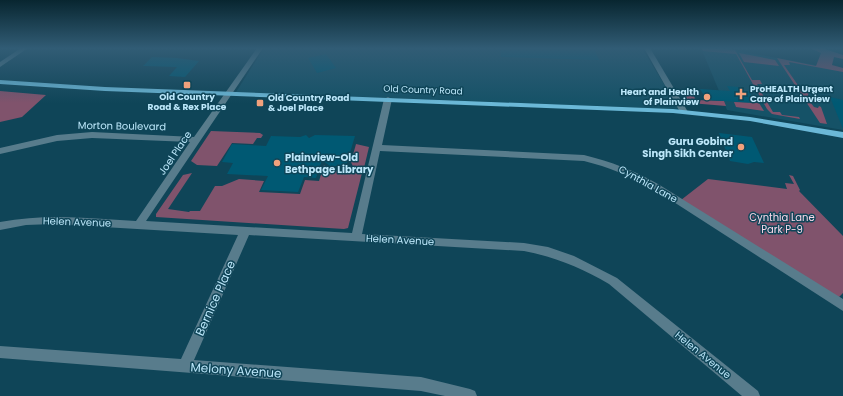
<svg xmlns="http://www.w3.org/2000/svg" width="843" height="396" font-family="Poppins,sans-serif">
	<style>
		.built { fill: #155267 }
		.green { fill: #80536c }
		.building { fill: #005973 }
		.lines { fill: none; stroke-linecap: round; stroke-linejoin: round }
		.minor { fill: #587c8c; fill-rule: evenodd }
		.major { fill: #6bb8d7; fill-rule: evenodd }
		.poi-dot { fill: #f1a17c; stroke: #0f4558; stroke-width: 1.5 }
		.labels { text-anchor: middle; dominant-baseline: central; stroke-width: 3; stroke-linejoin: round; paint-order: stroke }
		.far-poi-label { font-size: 9px; font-weight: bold; fill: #bce7fa; stroke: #0f4558; text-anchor: start }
		.far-street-label { font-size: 9px; fill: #bce7fa; stroke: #0f4558 }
		.street-label { font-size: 10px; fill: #bce7fa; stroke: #0f4558 }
		.poi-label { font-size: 10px; font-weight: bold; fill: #bce7fa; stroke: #0f4558; text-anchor: end }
		.park-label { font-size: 10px; fill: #fcd8ea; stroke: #0f4558 }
		.near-street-label { font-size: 12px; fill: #bce7fa; stroke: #0f4558 }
	</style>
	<rect width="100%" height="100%" fill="#0f4558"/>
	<g class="built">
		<polygon points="264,48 642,48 679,109 236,92"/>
		<polygon points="701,48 722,48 843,70 843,130 727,110"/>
	</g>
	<g class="green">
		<polygon points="701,48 735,50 752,80 760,80 762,84 757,84 759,87 766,88 760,90 773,112 780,112 782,115 799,117 800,119 772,114 767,109 736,54 703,51"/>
		<polygon points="810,48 822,48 843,55 843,59 834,57 832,65 843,68 843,72 789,62 790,65 784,65 802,91 809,92 807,98 814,107 818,108 819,106 821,107 827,124 820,123 777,58 816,66 821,53"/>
		<polygon points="739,53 775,60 779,66 744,62"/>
		<polygon points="0,91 46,95 22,117 0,122"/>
		<polygon points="683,93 692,93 696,100 724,101 726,106 690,103"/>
		<polygon points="734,102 759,103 764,111 736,107"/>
		<polygon points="211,131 260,133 263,135 261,138 257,138 253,144 232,143 217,166 197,165 191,161"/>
		<polygon points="356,144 369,147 364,168 354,169 351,162"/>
		<polygon points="324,165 329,170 362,173 348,228 344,229 156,217 156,214 183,175 192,173 168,209 189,212 190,211 200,211 215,186 222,186 239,179 264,181 259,192 300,194 305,180 319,181"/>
		<polygon points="789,175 793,176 800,190 799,191 843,236 843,293 837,299 681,200 708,179 787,189 785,183 794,184"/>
	</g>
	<g class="building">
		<polygon points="500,48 594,48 599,60 501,57"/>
		<polygon points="326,54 336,68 317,73 308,58"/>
		<polygon points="152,57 177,58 199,61 185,77 169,76 177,67 143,66"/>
		<polygon points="727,86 739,87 741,91 749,91 756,103 707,100 700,89 730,91"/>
		<polygon points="830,97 843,100 843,129"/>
		<polygon points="719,133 752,137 764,163 754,162 748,164 730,161"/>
		<polygon points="306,135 309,138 315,135 355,136 347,163 338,166 330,166 322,160 316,178 304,177 298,192 261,190 268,176 227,174 233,163 222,162 232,144 266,146 271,136 300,137"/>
	</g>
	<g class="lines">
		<g class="minor">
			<polygon points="21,48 28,48 0,67 0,62"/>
			<path d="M 257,48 L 263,48 L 146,221 L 352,233 L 384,99 L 388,97 L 392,99 L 382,145 L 584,155 C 612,162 633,170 658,184 L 843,299 L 843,311 L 652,188 C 629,176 609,167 584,161 L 380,151 L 362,234 L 524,243 L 548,247 L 574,256 L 617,278 L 758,391 L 760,396 L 742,396 L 609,284 C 582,268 555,257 524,251 L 249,235 L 194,360 L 421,377 L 470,389 L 475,391 L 477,396 L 445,396 L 421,391 L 0,358 L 0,346 L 181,359 L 238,235 L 53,224 L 26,225 L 0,230 L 0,222 C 46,213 89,218 136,221 L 190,142 L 92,138 L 57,141 L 0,154 L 0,148 L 57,135 L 92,132 L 194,137 Z"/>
			<polygon points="644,48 650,48 688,112 687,114 684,114 680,112"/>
		</g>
		<polygon class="major" points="0,80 105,87 673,109 750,117 843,132 843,138 750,121 673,113 105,91 0,84"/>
	</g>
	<linearGradient id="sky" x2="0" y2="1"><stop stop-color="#082630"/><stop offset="0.47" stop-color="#315c75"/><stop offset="1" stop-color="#315c75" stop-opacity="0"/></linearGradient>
	<rect width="843" height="103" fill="url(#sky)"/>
	<g class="poi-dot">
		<rect x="183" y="81" width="8" height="8" rx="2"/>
		<path d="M739 88h4v4h4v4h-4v4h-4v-4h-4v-4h4z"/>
		<circle cx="707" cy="97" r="4"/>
		<rect x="256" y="99" width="8" height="8" rx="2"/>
		<circle cx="741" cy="147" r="4"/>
		<circle cx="277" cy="163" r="4"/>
	</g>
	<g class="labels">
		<g class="far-poi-label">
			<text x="750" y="89">ProHEALTH Urgent<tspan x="750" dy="10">Care of Plainview</tspan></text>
			<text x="699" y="92" text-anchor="end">Heart and Health<tspan x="699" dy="10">of Plainview</tspan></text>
			<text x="187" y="97" text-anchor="middle">Old Country<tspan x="187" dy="10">Road &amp; Rex Place</tspan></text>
			<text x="268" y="98">Old Country Road<tspan x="268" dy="10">&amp; Joel Place</tspan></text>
		</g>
		<g class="far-street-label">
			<text transform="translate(423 90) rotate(2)">Old Country Road</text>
		</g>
		<g class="street-label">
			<text transform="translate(122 126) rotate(1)">Morton Boulevard</text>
			<text transform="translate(175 153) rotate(-56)">Joel Place</text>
			<text transform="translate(648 184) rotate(29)">Cynthia Lane</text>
			<text transform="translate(77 222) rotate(2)">Helen Avenue</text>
			<text transform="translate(400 240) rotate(3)">Helen Avenue</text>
			<text transform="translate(703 355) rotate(39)">Helen Avenue</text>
		</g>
		<g class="poi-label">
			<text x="733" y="141">Guru Gobind<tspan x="733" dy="12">Singh Sikh Center</tspan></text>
			<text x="285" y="157" text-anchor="start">Plainview-Old<tspan x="285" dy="12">Bethpage Library</tspan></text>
		</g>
		<g class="park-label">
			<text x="782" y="217">Cynthia Lane<tspan x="782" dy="12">Park P-9</tspan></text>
		</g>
		<g class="near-street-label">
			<text transform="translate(215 298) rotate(-66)">Bernice Place</text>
			<text transform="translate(236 370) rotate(4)">Melony Avenue</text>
		</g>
	</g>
</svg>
